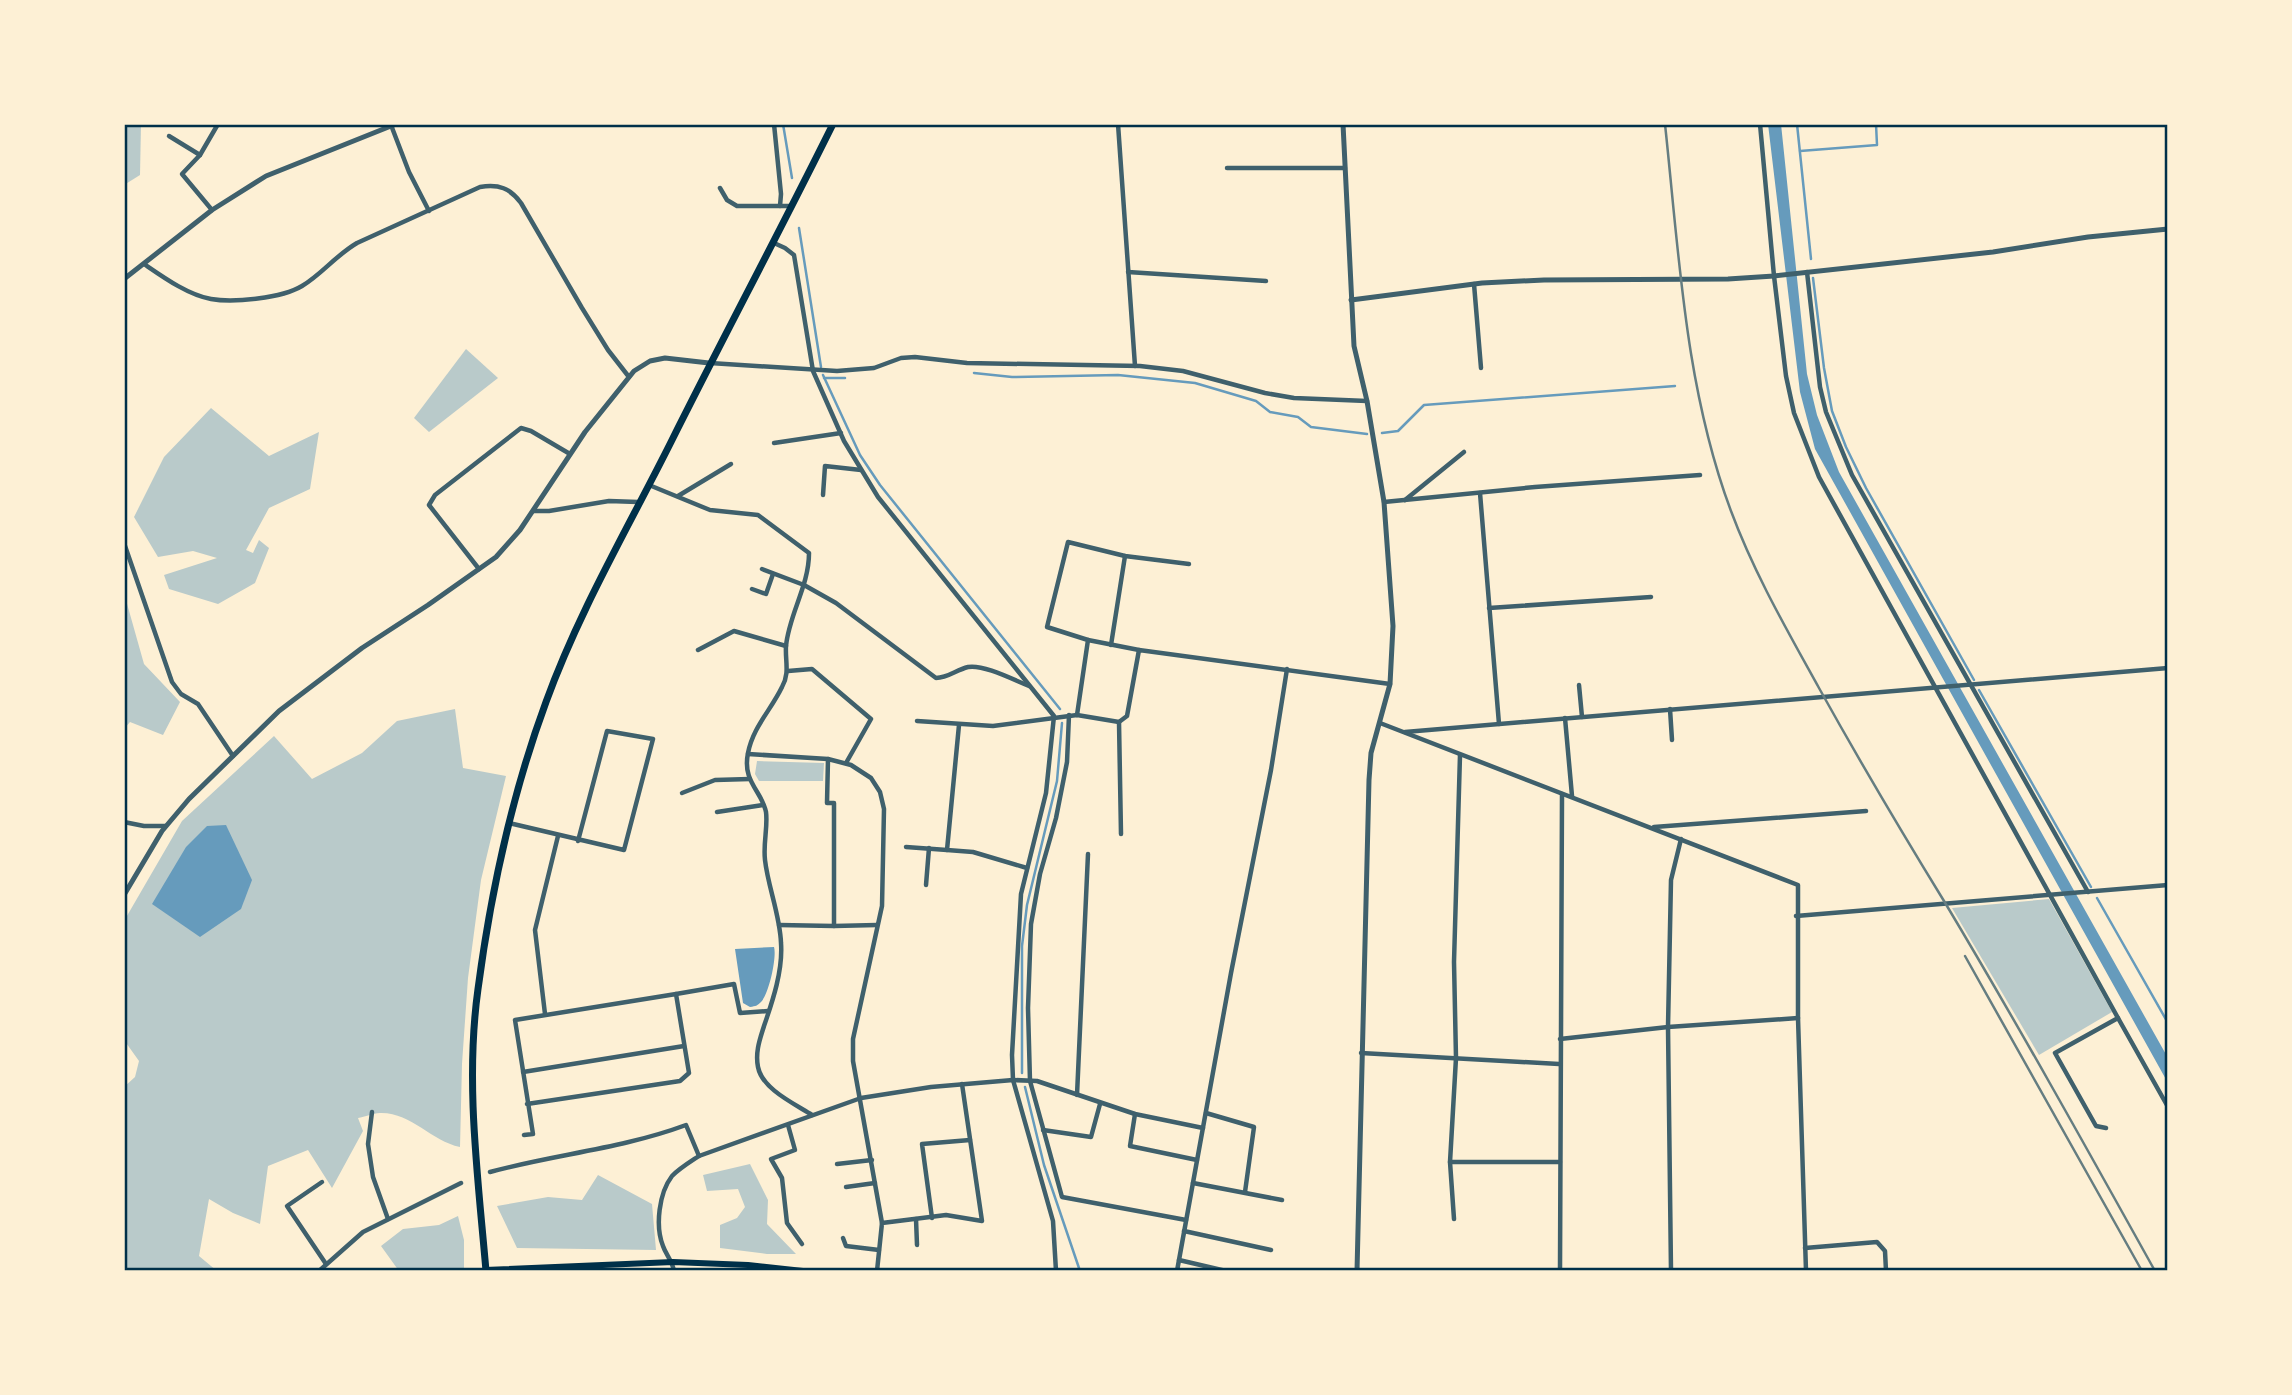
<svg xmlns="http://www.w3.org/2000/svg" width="2292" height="1395" font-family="Lato,sans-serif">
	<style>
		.green { fill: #b9caca }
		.water { fill: #669bbc }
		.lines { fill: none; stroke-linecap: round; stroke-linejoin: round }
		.stream { stroke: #669bbc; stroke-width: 2.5 }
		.minor { stroke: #3f606c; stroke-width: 4.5 }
		.tertiary { stroke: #3f606c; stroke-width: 5 }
		.secondary { stroke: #003049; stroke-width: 6 }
		.trunk { stroke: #003049; stroke-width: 7 }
		.rail { stroke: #657d81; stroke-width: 2.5 }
		.neatline { fill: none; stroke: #003049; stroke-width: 2.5 }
	</style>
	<rect width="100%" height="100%" fill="#fdf0d5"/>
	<g class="green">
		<polygon points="124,124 141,124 140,175 124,185"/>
		<polygon points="466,349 498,378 429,432 414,418"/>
		<polygon points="211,408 269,456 319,432 310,489 269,508 246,550 253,553 259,540 269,548 255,583 218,604 169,589 164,575 217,558 193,551 158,557 134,517 164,457"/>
		<polygon points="124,593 144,664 180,702 163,735 130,722 124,729"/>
		<path d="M 455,709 L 463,768 L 506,776 L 481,880 L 468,978 L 462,1064 L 460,1147 C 431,1141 411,1112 380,1113 C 373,1113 365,1117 358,1118 L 363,1131 L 332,1188 L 308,1150 L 268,1166 L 260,1224 L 233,1213 L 209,1199 L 199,1256 L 217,1271 L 124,1271 L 124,1087 L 135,1077 L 139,1061 L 124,1040 L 124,921 L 182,821 L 274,736 L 312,779 L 362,753 L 397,721 Z"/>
		<polygon points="757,761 824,763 823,781 759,781 755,774"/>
		<polygon points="2049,899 2112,1012 2039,1055 1952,908"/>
		<polygon points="750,1164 768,1200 767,1224 796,1254 767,1254 720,1248 720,1225 737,1218 745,1207 738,1189 707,1191 703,1175"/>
		<polygon points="598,1175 652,1204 656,1250 517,1248 497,1206 548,1197 582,1200"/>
		<polygon points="458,1216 464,1240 464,1271 399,1271 381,1246 403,1229 439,1225"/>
	</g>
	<g class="water">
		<polygon points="1768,124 1781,124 1807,374 1817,415 1839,472 2168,1058 2168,1083 1815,449 1800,392"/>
		<polygon points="226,825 252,880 241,909 200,937 152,904 186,847 207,826"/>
		<path d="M 774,947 C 777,957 769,994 761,1002 C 757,1006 756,1006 750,1007 L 743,1003 L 735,949 Z"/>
	</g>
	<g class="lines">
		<g class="stream">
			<polyline points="783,124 792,178"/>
			<polyline points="1797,124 1811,259"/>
			<polyline points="1800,151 1877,145 1876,124"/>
			<polyline points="799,228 821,367"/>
			<polyline points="1813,278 1824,368 1832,411 1846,447 1866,488 1974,680"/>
			<polyline points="974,373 1012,377 1118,375 1195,383 1256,401 1270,412 1298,417 1311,427 1367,434"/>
			<polyline points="823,375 860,455 880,485 1060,709"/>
			<polyline points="824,378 845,378"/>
			<polyline points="1382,433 1398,431 1424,405 1675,386"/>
			<polyline points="1979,690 2091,887"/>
			<polyline points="2097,898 2168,1023"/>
			<polyline points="1022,1073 1022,946 1027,905 1057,781 1062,723"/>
			<polyline points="1025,1087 1044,1165 1080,1271"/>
		</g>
		<g class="minor">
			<polyline points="774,124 781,194 780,206"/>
			<polyline points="1118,124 1135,366"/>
			<polyline points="1760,124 1774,276 1786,376 1794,413 1819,477 2118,1018"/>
			<polyline points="391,125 409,172 429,211"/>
			<polyline points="169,136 200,155"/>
			<polyline points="1227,168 1345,168"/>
			<polyline points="720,188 727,200 737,206 791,206"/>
			<polyline points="212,210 182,174 200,155 218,124"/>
			<polyline points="774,243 785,248 794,255 813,371 844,441 878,497 1054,716 1046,793 1021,894 1012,1055 1013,1080 1053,1221 1056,1271"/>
			<path d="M 144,264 C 163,277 188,295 211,299 C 234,303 282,298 302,286 C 322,274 335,256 357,243 L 480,187 C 499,184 510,188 521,203 L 582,308 L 608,350 L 629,377"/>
			<polyline points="1128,272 1266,281"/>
			<polyline points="1807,272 1820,387 1826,412 1852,475 2088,892"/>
			<polyline points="1474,284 1481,368"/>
			<polyline points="710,363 837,371 874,368 901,358 915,357 967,363 1140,366 1183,371 1265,393 1294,398 1367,401"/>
			<polyline points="774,443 841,433"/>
			<path d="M 649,485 L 710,510 L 758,515 L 809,553 C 809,586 789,614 786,646 C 785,661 790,673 782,687 C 771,710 753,727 748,753 C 742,782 762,791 766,812 C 768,827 763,843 765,860 C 768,887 780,915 781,943 C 783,970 773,1000 764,1026 C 760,1039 755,1052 758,1067 C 762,1089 795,1104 812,1115"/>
			<polyline points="1480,493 1499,724"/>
			<polyline points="823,495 825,466 861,470"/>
			<polyline points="678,496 731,464"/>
			<polyline points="1405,500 1464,452"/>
			<polyline points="1384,502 1535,487 1700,475"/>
			<polyline points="534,511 549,511 609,501 638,502"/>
			<polyline points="124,543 172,682 181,694 198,704 233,756"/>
			<polyline points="479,569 429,505 435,495 521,428 531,431 570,454"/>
			<path d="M 762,569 L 804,585 L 836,603 L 936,678 C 948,678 956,670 968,667 C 983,664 1014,680 1029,686"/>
			<polyline points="752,589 766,594 773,574"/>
			<polyline points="1489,608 1651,597"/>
			<polyline points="1088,640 1139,650"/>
			<polyline points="1111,645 1125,556"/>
			<polyline points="698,650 734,631 786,646"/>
			<polyline points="788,671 812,669 871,719 846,763"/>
			<polyline points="1579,685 1582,717"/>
			<polyline points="1670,709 1672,740"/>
			<polyline points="1069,715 1067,762 1056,818 1040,874 1031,924 1028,1008 1030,1081 1062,1197 1186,1220"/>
			<polyline points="1077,715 1088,640 1047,627 1068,542 1125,556 1189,564"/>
			<polyline points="1565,718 1572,796"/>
			<polyline points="917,721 993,726 1077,715 1119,722 1127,716 1139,650 1390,684"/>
			<polyline points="1119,722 1121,834"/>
			<polyline points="1380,723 1798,885 1798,1018 1806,1271"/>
			<polyline points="959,725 947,850 973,852 1027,868"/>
			<polyline points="1405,732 2168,668"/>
			<polyline points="748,754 828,759 851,765 871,778 880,792 884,809 882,906 853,1039 853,1061 882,1223"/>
			<polyline points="682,793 715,780 750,779"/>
			<polyline points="717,812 763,805"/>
			<polyline points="124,822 144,826 165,826"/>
			<polyline points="509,823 624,850 653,739 607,731 578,841"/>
			<polyline points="1654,827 1866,811"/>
			<polyline points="906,847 947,850"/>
			<polyline points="926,885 929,848"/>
			<polyline points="1796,916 2168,885"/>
			<polyline points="779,925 834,926 834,803 827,803 828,759"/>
			<polyline points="834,926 877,925"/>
			<polyline points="676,994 734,984 740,1013 768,1011"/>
			<polyline points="545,1014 535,930 558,836"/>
			<polyline points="1560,1039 1668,1027 1798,1018"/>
			<polyline points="1361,1053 1559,1064"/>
			<polyline points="523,1072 684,1046"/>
			<polyline points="1077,1095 1088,854"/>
			<polyline points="372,1112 368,1144 373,1177 388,1219"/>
			<polyline points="1206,1113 1254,1127 1245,1192"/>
			<polyline points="1135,1114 1130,1146 1197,1160"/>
			<polyline points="788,1125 795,1150 771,1159 782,1178 787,1223 802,1244"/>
			<polyline points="2106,1128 2096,1126 2055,1053 2118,1018 2168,1107"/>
			<polyline points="1043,1130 1091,1137 1100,1104"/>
			<polyline points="524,1135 533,1134 515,1020 676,994 689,1073 680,1081 527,1104"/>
			<polyline points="1450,1162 1560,1162"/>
			<polyline points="837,1164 872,1160"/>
			<path d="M 490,1172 C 556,1154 621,1149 686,1125 L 699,1156"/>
			<polyline points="322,1182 287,1206 326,1264"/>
			<polyline points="1193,1183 1282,1200"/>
			<polyline points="846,1187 875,1183"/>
			<polyline points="932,1218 922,1144 970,1140"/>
			<polyline points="916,1219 917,1245"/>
			<polyline points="1454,1219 1450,1162 1456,1058 1454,962 1460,755"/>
			<polyline points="1184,1231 1271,1250"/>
			<polyline points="843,1238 846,1246 879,1250"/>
			<polyline points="1805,1248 1877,1242 1885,1251 1886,1271"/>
			<polyline points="1179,1260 1226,1271"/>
			<polyline points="319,1271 363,1232 461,1183"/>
			<path d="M 674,1271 C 672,1260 666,1255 663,1246 C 655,1226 659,1193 672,1176 C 680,1168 690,1162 699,1156 L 861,1098 L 931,1087 L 1013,1080 L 1037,1081 L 1135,1114 L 1203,1128"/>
			<polyline points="877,1271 882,1223 946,1215 982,1221 962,1084"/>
			<polyline points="1177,1271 1231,973 1271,770 1287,669"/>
			<polyline points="1560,1271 1562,794"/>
			<polyline points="1671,1271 1668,1027 1671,880 1681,839"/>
		</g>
		<g class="tertiary">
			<polyline points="1343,124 1354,346 1367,401 1384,502 1393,626 1390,684 1371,753 1369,780 1357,1271"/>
			<polyline points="124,279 212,210 266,176 396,124"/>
			<polyline points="1351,300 1482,283 1544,280 1728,279 1774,276 1993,252 2088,237 2168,229"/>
			<polyline points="124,895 162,831 189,799 279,711 362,648 428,605 496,557 520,530 585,432 634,371 650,361 665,358 709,363"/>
		</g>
		<polyline class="secondary" points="485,1270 673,1262 748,1265 803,1271"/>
		<path class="trunk" d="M 486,1271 C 478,1177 465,1082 478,989 C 491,891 512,794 546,702 C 579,611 628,528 671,442 C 724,336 780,231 833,124"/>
		<g class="rail">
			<path d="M 1665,124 C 1679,254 1685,388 1731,511 C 1754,573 1787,630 1819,688 C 1859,760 1901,831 1944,901 C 2017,1023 2086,1147 2155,1271"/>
			<polyline points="1965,956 2142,1271"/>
		</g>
	</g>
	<rect width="2292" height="1395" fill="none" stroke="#fdf0d5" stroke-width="252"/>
	<rect x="126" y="126" width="2040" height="1143" class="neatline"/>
</svg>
